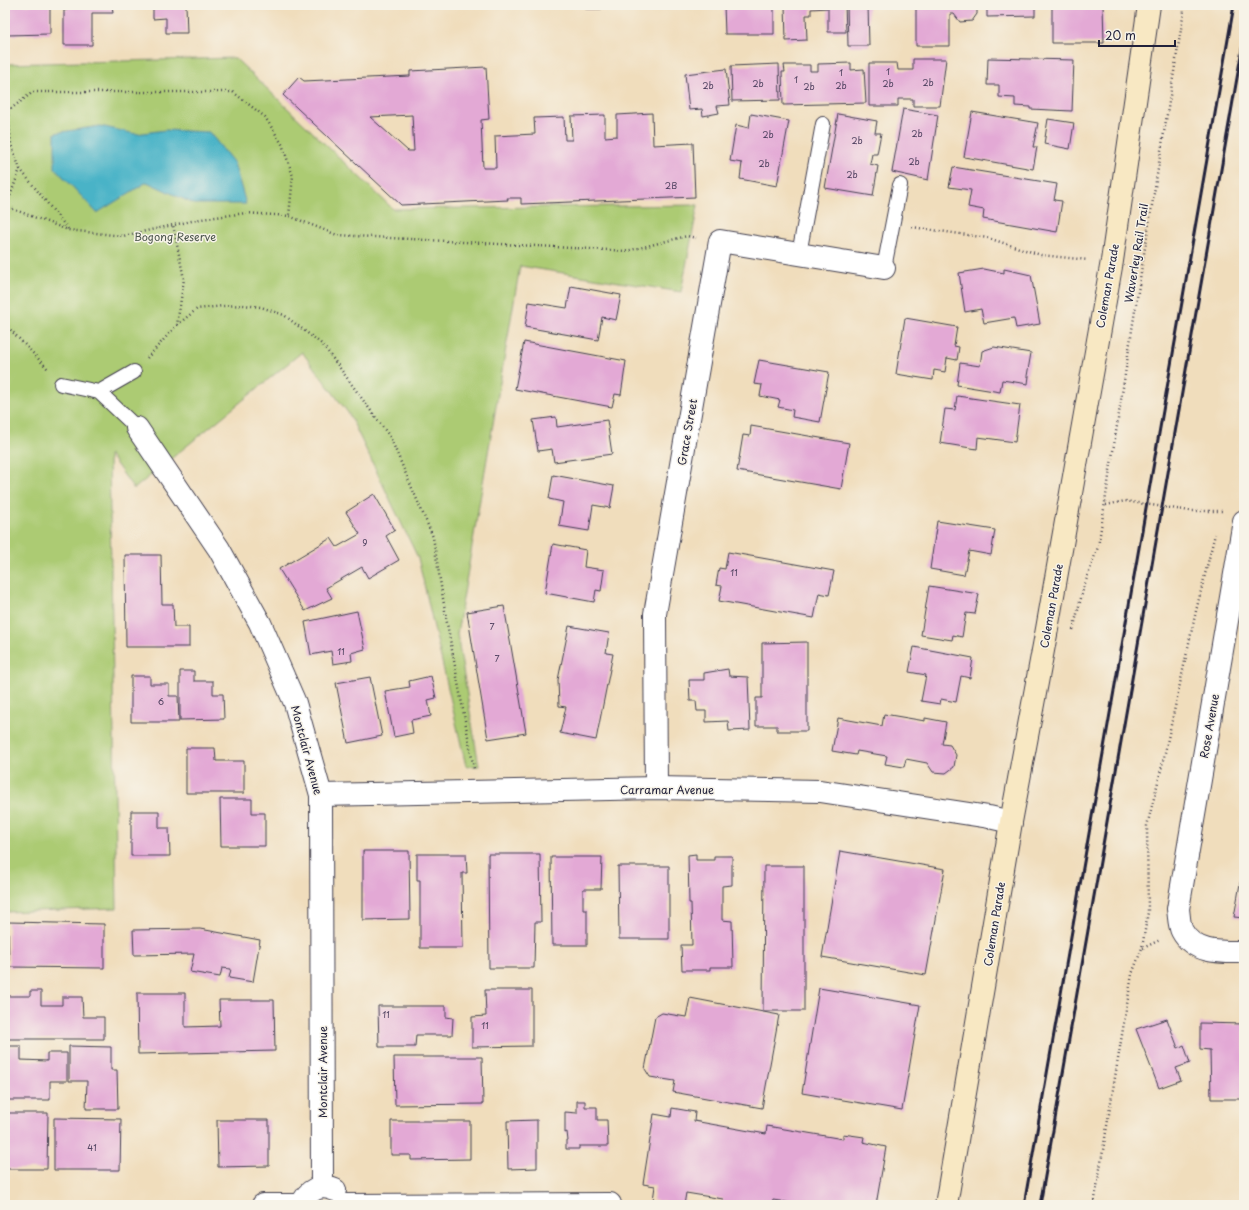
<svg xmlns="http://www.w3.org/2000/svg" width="1249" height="1210" font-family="'Playpen Sans',sans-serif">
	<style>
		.green { fill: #accb73; stroke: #677657 }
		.water { fill: #49b3c7; stroke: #366a81 }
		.building { fill: #e3a9d5; fill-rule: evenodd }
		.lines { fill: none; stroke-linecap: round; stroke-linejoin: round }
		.lane-casing { stroke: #413e4e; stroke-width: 16 }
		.street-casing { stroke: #413e4e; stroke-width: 24 }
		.secondary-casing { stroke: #413e4e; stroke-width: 24 }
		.path { stroke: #413e4e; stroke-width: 2.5; stroke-dasharray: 1 3; stroke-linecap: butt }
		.lane { stroke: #fff; stroke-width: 14 }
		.street { stroke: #fff; stroke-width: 22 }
		.secondary { stroke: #f8e8c3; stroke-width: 22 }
		.rail { stroke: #22223b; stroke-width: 3 }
		.labels { text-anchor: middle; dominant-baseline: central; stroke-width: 3; stroke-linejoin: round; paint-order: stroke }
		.number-label { font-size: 9px; fill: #524462 }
		.park-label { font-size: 11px; fill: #4b554c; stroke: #f7f3e8 }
		.street-label { font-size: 11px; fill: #22223b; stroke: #f7f3e8 }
	</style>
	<rect width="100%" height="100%" fill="#f7f3e8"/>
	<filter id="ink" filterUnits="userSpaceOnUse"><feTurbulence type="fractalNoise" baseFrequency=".025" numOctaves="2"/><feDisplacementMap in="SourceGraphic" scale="8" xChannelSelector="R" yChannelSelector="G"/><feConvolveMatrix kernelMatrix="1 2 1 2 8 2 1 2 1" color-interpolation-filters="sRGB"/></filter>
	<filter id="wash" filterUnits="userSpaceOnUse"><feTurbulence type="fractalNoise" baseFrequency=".012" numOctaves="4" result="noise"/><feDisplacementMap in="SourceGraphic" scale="16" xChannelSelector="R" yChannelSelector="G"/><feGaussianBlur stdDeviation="0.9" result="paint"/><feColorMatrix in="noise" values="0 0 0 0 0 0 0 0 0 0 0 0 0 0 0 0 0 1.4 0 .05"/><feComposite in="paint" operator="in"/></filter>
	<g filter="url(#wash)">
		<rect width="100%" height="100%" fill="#f0ddbc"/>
		<polygon class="green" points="235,58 393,209 698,205 681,292 520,266 457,634 479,766 466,766 418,558 349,414 302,352 134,489 109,454 117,908 5,912 5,64"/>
		<polygon class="water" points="100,126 136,134 165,130 209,132 234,163 246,204 194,204 147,182 97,213 55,168 55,133"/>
		<g id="blocks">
			<g class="building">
				<polygon points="6,5 50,5 50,34 7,35"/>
				<polygon points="67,5 112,5 113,13 92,13 92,45 64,45 64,10 67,10"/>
				<polygon points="153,5 186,5 187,33 166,33 166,18 153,19"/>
				<rect x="586" y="5" width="15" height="4"/>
				<polygon points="724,5 774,5 774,34 725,34"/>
				<polygon points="785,5 845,5 846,32 828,32 828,8 811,9 811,15 806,15 807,40 786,41"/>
				<polygon points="847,5 868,5 869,46 848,46"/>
				<polygon points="916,5 977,5 977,14 972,21 960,22 954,14 950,14 950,46 916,46"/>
				<polygon points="987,5 1035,5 1035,16 987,17"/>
				<polygon points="1052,5 1103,5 1104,43 1052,43"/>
				<polygon points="988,58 1074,60 1072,111 1030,109 1030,107 1015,106 1015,98 999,97 999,85 987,85"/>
				<polygon points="913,59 946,59 940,106 913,106 913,99 898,99 898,106 869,106 869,63 897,63 898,70 913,70"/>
				<polygon points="851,63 851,70 864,69 866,103 783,105 782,72 785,72 784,65 810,65 810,71 818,71 818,64"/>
				<polygon points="779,64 780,100 732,101 731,66"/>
				<path d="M 486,67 L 489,119 L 481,120 L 483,168 L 496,168 L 495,136 L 535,134 L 534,118 L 564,117 L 565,140 L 572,140 L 571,116 L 605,115 L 605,137 L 617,136 L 617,115 L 652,113 L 653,145 L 693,143 L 695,197 L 521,204 L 521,198 L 507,198 L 508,200 L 401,205 L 283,95 L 299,77 L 304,81 L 410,76 L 410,71 ZM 412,115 L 414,151 L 408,151 L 370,117 Z"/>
				<polygon points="726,69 730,105 717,106 719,113 703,116 702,109 689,110 685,74"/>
				<polygon points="903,109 938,115 928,180 892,172"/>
				<polygon points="972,112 1038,123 1033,147 1037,147 1033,169 964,157"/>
				<polygon points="751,114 789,121 777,186 740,179 742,163 730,161 736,125 749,128"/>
				<polygon points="838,114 877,121 875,133 881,133 877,154 872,154 870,164 878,166 873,196 825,188"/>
				<polygon points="1048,119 1074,123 1070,149 1044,144"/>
				<polygon points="953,167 1057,184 1054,200 1062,201 1057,232 983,219 984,210 968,207 971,190 949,187"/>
				<polygon points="984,269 1004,273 1004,269 1031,275 1040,324 1016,328 1014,318 984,323 981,309 965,312 959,273"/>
				<polygon points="571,286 621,295 616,320 602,317 598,340 525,327 529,302 567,308"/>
				<polygon points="905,318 957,327 954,346 959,347 957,360 947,358 945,372 934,370 933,380 896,374"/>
				<polygon points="524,342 626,361 621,395 615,394 612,407 515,389"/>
				<polygon points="994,347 1031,353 1027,376 1029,376 1028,384 1002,380 1000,392 957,385 960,363 980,366 982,351"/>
				<polygon points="759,360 829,372 820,422 792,417 793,410 778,407 780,400 760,396 762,385 754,384"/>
				<polygon points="957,396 1020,405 1015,442 978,437 977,449 940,443 945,409 955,410"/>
				<polygon points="556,417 557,427 607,420 612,454 554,462 552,449 538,451 533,420"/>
				<polygon points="751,426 849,443 841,489 737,471 743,435 750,436"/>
				<polygon points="553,475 614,486 610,508 593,505 589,531 559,526 563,502 549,499"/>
				<polygon points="374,494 395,530 386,536 399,560 368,578 362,567 326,588 332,598 305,611 279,569 331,538 337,547 360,534 346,512"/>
				<polygon points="937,521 995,530 991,555 969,551 964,575 930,569"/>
				<polygon points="553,544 586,550 584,567 604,570 601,591 596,590 594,602 545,593"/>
				<polygon points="728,552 834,571 829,595 819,593 814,618 719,601 722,586 716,585 719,568 725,569"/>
				<polygon points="125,555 161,555 162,604 173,604 174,627 189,627 189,647 126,647"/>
				<polygon points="929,586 979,594 975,614 966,613 962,637 953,635 952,640 921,635"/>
				<polygon points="504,606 526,733 488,739 467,612"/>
				<polygon points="357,611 365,649 351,653 352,661 333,664 331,651 311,655 305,622"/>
				<polygon points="569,626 609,633 606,653 613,654 596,740 560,733 566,707 559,706 558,680"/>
				<polygon points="807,642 807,731 777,731 777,726 756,726 756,698 762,698 762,643"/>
				<polygon points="914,647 973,658 970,678 961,676 956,702 941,699 940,704 921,701 926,675 909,672"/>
				<polygon points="728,669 729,676 748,677 750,730 729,731 728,721 706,722 706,711 697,711 696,701 690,701 689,680 704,680 704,673"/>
				<polygon points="180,671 194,671 194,681 213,681 213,694 223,694 224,719 180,720"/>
				<polygon points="131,676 150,676 150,684 169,684 169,696 178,696 179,722 131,722"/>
				<polygon points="431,676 436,698 428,700 431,716 411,720 413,733 394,737 385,691 410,687 409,681"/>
				<polygon points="370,677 382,736 348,743 336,683"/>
				<polygon points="884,714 925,721 925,718 946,722 942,744 950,745 956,755 954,767 946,773 933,772 927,763 906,759 904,767 885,764 887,756 857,751 856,755 832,751 838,718 882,726"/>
				<polygon points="186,748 215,748 216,761 244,761 244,793 186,793"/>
				<polygon points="220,799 252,799 252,813 265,813 265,846 221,846"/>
				<polygon points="131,811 159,811 159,828 169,828 170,856 131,856"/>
				<polygon points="363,851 409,851 410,919 363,920"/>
				<polygon points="840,851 945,869 926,975 822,957"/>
				<polygon points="417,854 466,854 467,873 462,873 463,948 420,948 420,880 417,880"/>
				<polygon points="488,854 540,854 541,922 535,922 534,968 489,968"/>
				<polygon points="696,854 696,860 714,860 714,856 732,856 732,885 722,886 722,920 732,921 733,967 710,967 710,970 682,970 681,945 692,945 691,903 689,903 688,855"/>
				<polygon points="551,857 602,857 601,889 583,889 583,910 587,910 587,945 552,945"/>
				<polygon points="618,866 669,866 669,939 619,939"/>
				<polygon points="764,866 804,866 804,1011 763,1011"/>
				<polygon points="1243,867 1244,867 1244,918 1234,917"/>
				<polygon points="8,922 104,924 104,968 9,967"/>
				<polygon points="200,929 260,940 253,982 229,978 231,969 222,968 220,977 190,972 194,954 134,955 133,930"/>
				<polygon points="819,988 920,1005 902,1110 802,1093"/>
				<polygon points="485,990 532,990 532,1046 472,1047 472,1017 486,1016"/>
				<polygon points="30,991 41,991 41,1005 62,1005 62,997 82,997 83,1017 104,1017 104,1039 5,1039 5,996 30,996"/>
				<polygon points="137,993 185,993 185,1027 220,1026 219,1000 274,1000 275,1051 138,1054"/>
				<polygon points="690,998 779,1015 762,1108 673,1092 675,1081 650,1077 645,1069 655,1017 662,1013 686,1017"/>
				<polygon points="378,1006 446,1006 446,1017 453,1018 452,1035 416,1035 415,1047 379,1047"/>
				<polygon points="1167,1019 1178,1048 1184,1045 1190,1063 1176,1068 1181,1080 1159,1088 1136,1029"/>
				<polygon points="1200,1023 1244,1024 1244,1099 1211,1099 1210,1050 1200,1049"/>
				<polygon points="5,1046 21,1046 21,1060 47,1061 47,1053 67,1053 67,1081 50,1081 50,1100 5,1100"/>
				<polygon points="69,1046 111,1047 111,1070 117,1070 118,1109 86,1109 87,1081 69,1081"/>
				<polygon points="394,1057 482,1057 483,1104 395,1105"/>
				<polygon points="577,1101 585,1101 585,1107 597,1107 597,1120 607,1120 608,1146 579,1146 579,1149 566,1149 566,1141 568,1141 567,1132 565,1133 565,1112 577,1113"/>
				<polygon points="672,1108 695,1112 694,1121 766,1134 767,1126 843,1139 843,1134 864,1137 863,1142 886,1147 876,1205 804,1205 773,1200 772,1205 722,1205 723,1199 686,1193 684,1205 653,1200 655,1186 643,1184 654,1114 671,1117"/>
				<polygon points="5,1113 48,1113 47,1169 5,1169"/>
				<polygon points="54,1118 121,1119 120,1170 54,1170"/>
				<polygon points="217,1120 269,1120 269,1166 218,1167"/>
				<polygon points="537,1120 537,1168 508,1169 507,1121"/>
				<polygon points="391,1121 470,1121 470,1159 411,1160 411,1155 391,1155"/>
			</g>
		</g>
	</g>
	<g filter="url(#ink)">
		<use href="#blocks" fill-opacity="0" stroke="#413e4e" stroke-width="1"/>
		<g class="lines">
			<defs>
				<g id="lane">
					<polyline points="799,254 823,124"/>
					<polyline points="884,268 900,185"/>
					<polyline points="61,384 99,392 137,428"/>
					<polyline points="99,392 134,372"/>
				</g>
				<g id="street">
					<polyline points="137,428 219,549 260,623 295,703 321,795 322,1187"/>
					<path d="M 1244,521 L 1178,909 C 1179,915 1179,925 1182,931 C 1194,954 1222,952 1244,952"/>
					<polyline points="656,788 655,614 720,241 884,268"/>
					<polyline points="321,795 656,788 820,791 989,817 1011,822"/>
					<polyline points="263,1205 302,1205"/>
					<path d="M 302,1205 C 307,1190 320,1183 335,1190"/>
					<polyline points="344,1205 610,1204"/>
				</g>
				<polyline id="secondary" points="946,1205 1011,822 1047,629 1112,261 1149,5"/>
			</defs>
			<use href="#lane" class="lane-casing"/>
			<use href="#street" class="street-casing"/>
			<use href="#secondary" class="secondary-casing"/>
			<g class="path">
				<polyline points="5,206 68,230 123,236 201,219 246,213 289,216 337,235 627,251 687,236 696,238"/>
				<polyline points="6,207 20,169"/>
				<polyline points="912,227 988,238 1041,255 1088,260"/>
				<polyline points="68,229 20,169 11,144 8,111 33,92 233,92 265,117 282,144 293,176 289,216"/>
				<polyline points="5,324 49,370"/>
				<polyline points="177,325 197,309 223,306 243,305 261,307 284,315 323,345 390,437 433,537 447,623 474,769"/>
				<polyline points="147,358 177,325 184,279 173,225"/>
				<polyline points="1106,505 1125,501 1190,511 1222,511"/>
				<polyline points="1073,630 1084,586 1098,547 1142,266 1185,5"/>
				<polyline points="1143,948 1160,940"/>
				<polyline points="1094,1205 1132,974 1142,948 1148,912 1147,826 1162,766 1196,611 1215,534"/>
			</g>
			<use href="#lane" class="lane"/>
			<use href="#street" class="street"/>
			<use href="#secondary" class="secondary"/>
			<g class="rail">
				<polyline points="1024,1205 1234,5"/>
				<polyline points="1040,1205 1244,38"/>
			</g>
		</g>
	</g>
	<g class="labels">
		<g class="number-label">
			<text x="888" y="71">1</text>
			<text x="841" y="72">1</text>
			<text x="796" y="79">1</text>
			<text x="928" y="82">2b</text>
			<text x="758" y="83">2b</text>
			<text x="888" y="83">2b</text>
			<text x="708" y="85">2b</text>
			<text x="841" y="85">2b</text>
			<text x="809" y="86">2b</text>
			<text x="917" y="133">2b</text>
			<text x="768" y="134">2b</text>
			<text x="857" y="140">2b</text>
			<text x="914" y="161">2b</text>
			<text x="764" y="163">2b</text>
			<text x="852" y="174">2b</text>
			<text x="671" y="185">2B</text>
			<text x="365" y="542">9</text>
			<text x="734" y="572">11</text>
			<text x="492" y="626">7</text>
			<text x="341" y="651">11</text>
			<text x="497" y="658">7</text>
			<text x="161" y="701">6</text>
			<text x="386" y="1014">11</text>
			<text x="485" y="1025">11</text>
			<text x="92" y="1147">41</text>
		</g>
		<g class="park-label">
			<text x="175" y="236">Bogong Reserve</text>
		</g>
		<g class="street-label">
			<text transform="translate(1136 253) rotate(-81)">Waverley Rail Trail</text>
			<text transform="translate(1107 286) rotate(-80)">Coleman Parade</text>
			<text transform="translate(687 432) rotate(-80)">Grace Street</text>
			<text transform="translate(1051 606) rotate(-80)">Coleman Parade</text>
			<text transform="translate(1209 726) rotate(-80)">Rose Avenue</text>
			<text transform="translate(307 750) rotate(75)">Montclair Avenue</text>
			<text x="667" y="789">Carramar Avenue</text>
			<text transform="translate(994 924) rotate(-81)">Coleman Parade</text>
			<text transform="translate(322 1072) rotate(-90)">Montclair Avenue</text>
		</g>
	</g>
	<rect width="1249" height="1210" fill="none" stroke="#f7f3e8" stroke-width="20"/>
	<path d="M1099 40v6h76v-6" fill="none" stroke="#22223b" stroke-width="2"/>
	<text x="1105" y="40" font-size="12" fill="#22223b" stroke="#f7f3e8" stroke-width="3" paint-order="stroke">20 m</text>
</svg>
